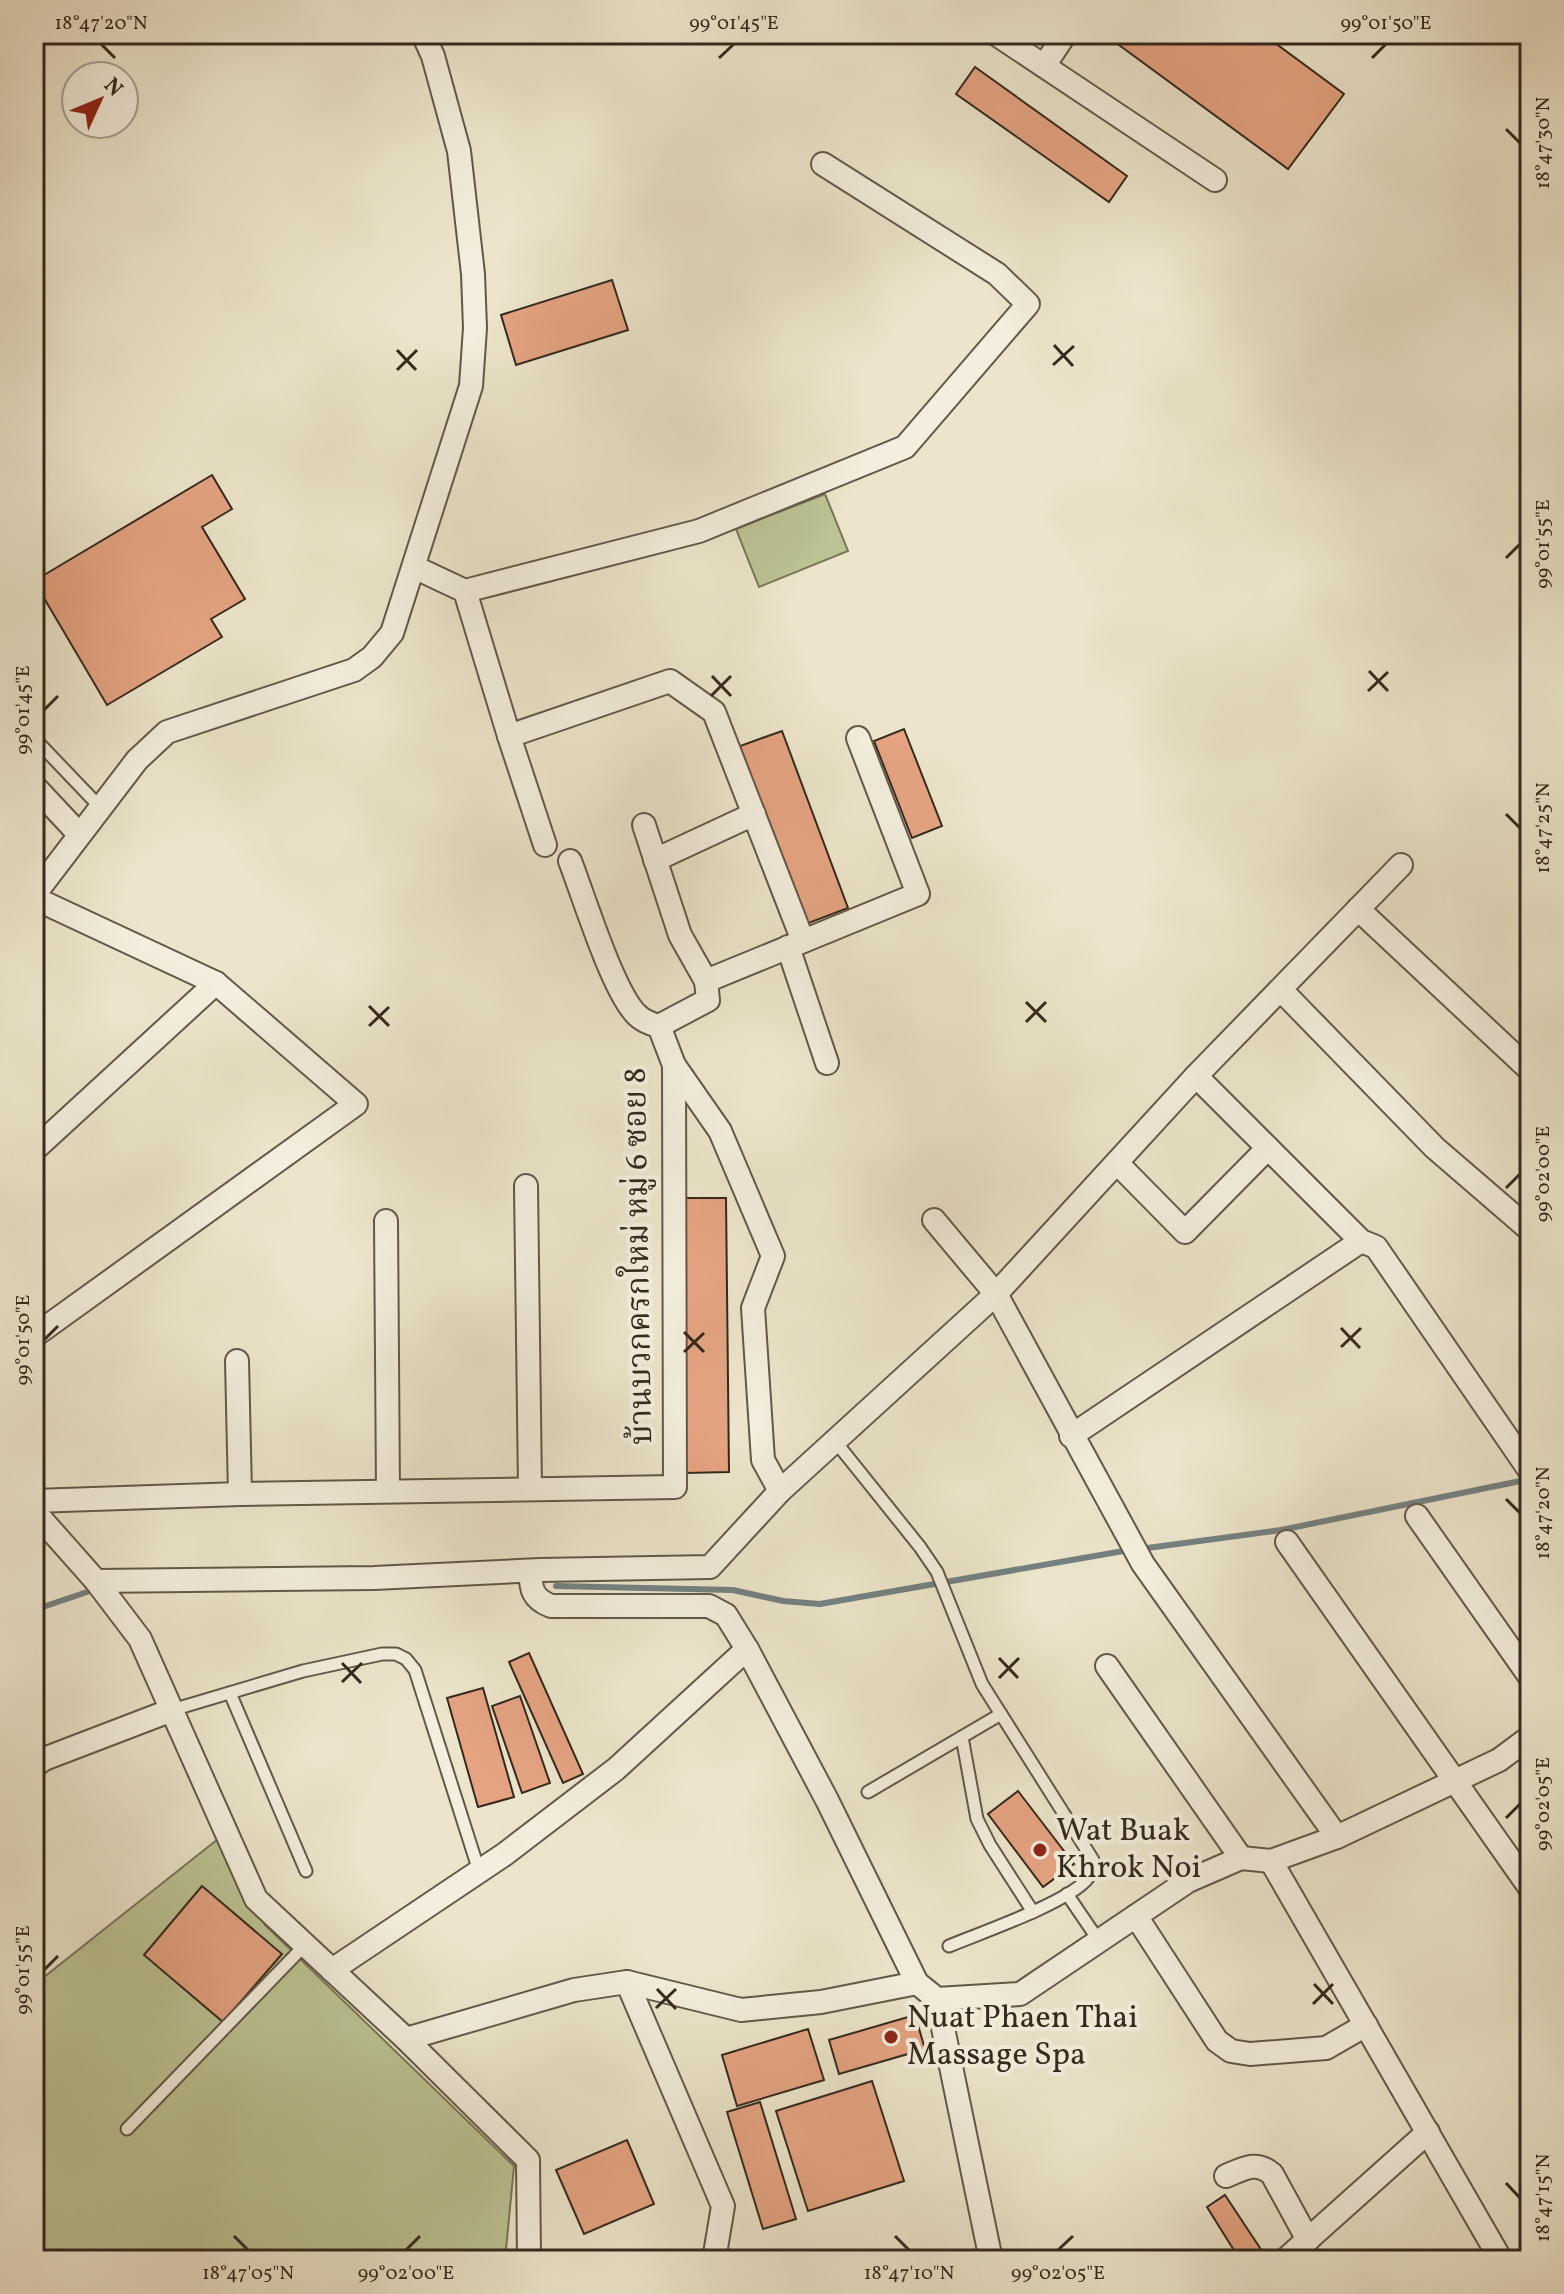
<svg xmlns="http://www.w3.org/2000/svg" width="1564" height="2294" font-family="Vollkorn,'Noto Serif Thai',serif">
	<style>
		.green { fill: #bcc394; stroke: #787659; stroke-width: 2 }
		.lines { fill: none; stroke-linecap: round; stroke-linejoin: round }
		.stream { stroke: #748181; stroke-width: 6 }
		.building { fill: #e5a382; stroke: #34291e; stroke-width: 2 }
		.service-casing { stroke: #625849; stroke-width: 15 }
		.minor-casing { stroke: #625849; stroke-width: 26 }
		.service { stroke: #f3eedd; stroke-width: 11 }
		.minor { stroke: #f3eedd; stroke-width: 22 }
		.ticks { fill: none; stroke: #34291e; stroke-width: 3 }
		.poi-dot { fill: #8f2418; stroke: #f3eedd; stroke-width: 3 }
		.labels { text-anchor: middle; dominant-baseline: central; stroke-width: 8; stroke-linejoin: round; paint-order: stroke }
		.street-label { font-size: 32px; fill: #34291e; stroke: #f3eedd }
		.poi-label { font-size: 32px; fill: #34291e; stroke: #f3eedd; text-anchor: start }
		.neatline { fill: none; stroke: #34291e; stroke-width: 3 }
		.ticks-label { font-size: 20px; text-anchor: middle; fill: #34291e }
	</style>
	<rect width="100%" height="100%" fill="#ece5cb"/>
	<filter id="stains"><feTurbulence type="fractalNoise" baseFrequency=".0025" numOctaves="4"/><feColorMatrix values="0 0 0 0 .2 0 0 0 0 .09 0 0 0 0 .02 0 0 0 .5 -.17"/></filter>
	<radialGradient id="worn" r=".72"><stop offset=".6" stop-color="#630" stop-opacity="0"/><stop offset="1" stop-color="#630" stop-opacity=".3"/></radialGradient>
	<g class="green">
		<polygon points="825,494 848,551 759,587 736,529"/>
		<polygon points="218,1839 265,1925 514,2166 505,2260 34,2260 34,1985"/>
	</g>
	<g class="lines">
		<g class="stream">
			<polyline points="1140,1549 1281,1530 1530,1479"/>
			<polyline points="556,1586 733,1590 783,1601 820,1604 1129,1550"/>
			<polyline points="34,1610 87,1592"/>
		</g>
	</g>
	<g class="building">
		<polygon points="1104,34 1263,34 1344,94 1288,169"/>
		<polygon points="975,67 1127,176 1109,202 956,94"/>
		<polygon points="612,280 628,330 516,365 501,315"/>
		<polygon points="212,475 232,509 202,527 245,599 211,619 222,637 107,705 34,581"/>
		<polygon points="904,729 942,826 912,838 874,741"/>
		<polygon points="782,731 848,908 806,924 740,746"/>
		<polygon points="682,1198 726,1198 729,1472 685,1473"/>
		<polygon points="529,1653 583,1774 563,1783 509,1662"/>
		<polygon points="483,1688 514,1797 478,1807 447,1698"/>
		<polygon points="520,1696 550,1783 522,1793 492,1706"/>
		<polygon points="1018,1791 1074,1864 1043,1887 988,1814"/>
		<polygon points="202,1886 282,1954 223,2022 144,1955"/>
		<polygon points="915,2015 925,2049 839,2074 829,2040"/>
		<polygon points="808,2029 824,2080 737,2106 722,2055"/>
		<polygon points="872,2081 904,2181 808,2211 776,2111"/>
		<polygon points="760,2102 796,2219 763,2229 727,2112"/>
		<polygon points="627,2140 654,2204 584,2234 556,2170"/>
		<polygon points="1225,2195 1262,2251 1249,2260 1240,2260 1207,2207"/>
	</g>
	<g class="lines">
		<defs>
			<g id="service">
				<polyline points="34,738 99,806"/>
				<path d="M 835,1441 L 920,1547 L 937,1572 L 982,1684 L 1093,1860 C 1093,1867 1093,1872 1088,1878 C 1070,1902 980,1933 949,1946"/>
				<polyline points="230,1693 306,1871"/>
				<polyline points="172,1710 303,1671 382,1654 396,1654 406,1659 415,1670 479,1871"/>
				<polyline points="962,1737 977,1819 990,1845 1033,1912"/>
				<polyline points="868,1792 1001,1714"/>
				<polyline points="1067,1894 1099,1941"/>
				<polyline points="127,2129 305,1945"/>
			</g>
			<g id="minor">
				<polyline points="996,34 1215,180"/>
				<polyline points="1044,66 1065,34"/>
				<polyline points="414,567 465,591 509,736 670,681 714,712 803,941"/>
				<polyline points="465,591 699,531 905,447 1028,304 997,274 823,164"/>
				<polyline points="509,736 545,845"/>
				<polyline points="34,786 79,834"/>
				<polyline points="644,825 680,935 706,981"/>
				<polyline points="655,860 754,814"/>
				<path d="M 570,861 C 584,897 613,992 637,1015 C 643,1021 651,1024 659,1026 L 708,1000 L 706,981 L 918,894 L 858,738"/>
				<polyline points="34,895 137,760 167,732 354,670 372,657 392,633 471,386 475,328 473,274 459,151 433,56 423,34"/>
				<polyline points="34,898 216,983 356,1104 34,1336"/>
				<polyline points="1358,909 1530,1070"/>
				<polyline points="788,947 827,1063"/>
				<polyline points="1281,990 1435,1148 1530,1230"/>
				<polyline points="674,1065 720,1131 773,1256 753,1308 763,1460 780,1491"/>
				<polyline points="1196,1076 1361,1241 1376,1247 1530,1471"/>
				<polyline points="34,1150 216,983"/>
				<polyline points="1118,1164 1185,1232 1268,1148"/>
				<polyline points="526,1186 530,1488"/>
				<polyline points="934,1220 996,1294 1143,1564 1337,1837"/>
				<polyline points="386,1221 388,1491"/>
				<polyline points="237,1361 240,1494"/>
				<polyline points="1071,1436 1361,1241"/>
				<polyline points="34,1501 240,1494 675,1487 674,1065 659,1026"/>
				<polyline points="34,1511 96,1581 140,1639 256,1899 406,2039 528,2160 529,2260"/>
				<polyline points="1417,1516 1530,1677"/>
				<polyline points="1287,1542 1530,1888"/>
				<path d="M 531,1571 C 530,1589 533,1599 551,1606 L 709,1606 L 726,1615 L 747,1649 L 827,1800 L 917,1983 L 937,1999 L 1020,1994 L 1188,1881 L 1241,1858 L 1271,1861 L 1337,1837 L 1499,1760 L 1530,1737"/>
				<polyline points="96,1581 374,1578 540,1570 710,1567 780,1491 996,1294 1196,1076 1401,865"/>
				<polyline points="1107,1666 1241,1858"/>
				<polyline points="34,1766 44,1759 172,1710"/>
				<polyline points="1271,1861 1501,2260"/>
				<polyline points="1136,1916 1217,2041 1231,2051 1250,2054 1326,2048 1366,2025"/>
				<polyline points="332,1970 505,1854 616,1769 747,1649"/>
				<polyline points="627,1982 723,2206 714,2260"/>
				<polyline points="937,1999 991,2260"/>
				<polyline points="406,2039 574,1990 627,1982 741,2010 821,2002 917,1983"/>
				<path d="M 1226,2176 C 1243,2169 1256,2160 1272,2174 L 1308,2240"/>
				<polyline points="1285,2260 1428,2132"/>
			</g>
		</defs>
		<use href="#service" class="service-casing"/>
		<use href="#minor" class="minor-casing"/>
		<use href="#service" class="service"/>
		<use href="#minor" class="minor"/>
	</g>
	<path class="ticks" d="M 101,44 L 115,58M 719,58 L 734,44M 1372,58 L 1386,44M 1506,129 L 1520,143M 1054,345 L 1073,366M 397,350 L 416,370M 1053,365 L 1074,346M 397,370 L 417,350M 1506,558 L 1520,544M 1369,671 L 1388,691M 712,676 L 731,696M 1368,691 L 1388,672M 711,696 L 731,676M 44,710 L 58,696M 1506,814 L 1520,828M 1026,1002 L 1046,1022M 369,1006 L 389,1026M 1026,1022 L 1046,1002M 369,1026 L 389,1007M 1506,1188 L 1520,1174M 1341,1328 L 1360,1348M 684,1332 L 704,1352M 44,1340 L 58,1326M 1341,1347 L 1361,1328M 684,1352 L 704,1333M 1506,1499 L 1520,1513M 999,1658 L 1018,1678M 342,1663 L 361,1683M 999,1678 L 1019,1658M 342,1682 L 362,1663M 1506,1818 L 1520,1804M 44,1970 L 58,1956M 1314,1984 L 1333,2004M 657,1989 L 676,2009M 1313,2004 L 1333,1984M 656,2008 L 676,1989M 1506,2183 L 1520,2198M 234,2236 L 248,2250M 895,2236 L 909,2250M 406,2250 L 420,2236M 1058,2250 L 1073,2236"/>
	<g class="poi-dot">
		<circle cx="1040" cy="1850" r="8"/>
		<circle cx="891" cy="2037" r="8"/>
	</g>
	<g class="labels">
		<g class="street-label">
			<text transform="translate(640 1256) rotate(-91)">บ้านบวกครกใหม่ หมู่ 6 ซอย 8</text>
		</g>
		<g class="poi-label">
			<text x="1056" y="1832">Wat Buak<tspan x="1056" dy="37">Khrok Noi</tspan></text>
			<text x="907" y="2019">Nuat Phaen Thai<tspan x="907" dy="37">Massage Spa</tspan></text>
		</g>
	</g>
	<rect width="1564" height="2294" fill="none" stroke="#ece5cb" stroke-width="88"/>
	<g transform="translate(100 100) rotate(46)"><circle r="38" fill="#f3eedd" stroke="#a79f91" stroke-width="2"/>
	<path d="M0-6L14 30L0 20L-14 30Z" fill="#8f2418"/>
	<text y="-12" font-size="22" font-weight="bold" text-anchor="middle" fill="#34291e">N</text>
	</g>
	<rect x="44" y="44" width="1476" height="2206" class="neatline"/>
	<g class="ticks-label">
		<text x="101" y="29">18°47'20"N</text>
		<text x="734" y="29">99°01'45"E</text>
		<text x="1386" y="29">99°01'50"E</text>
		<text transform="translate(1542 143) rotate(-90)" y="7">18°47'30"N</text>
		<text transform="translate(1542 544) rotate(-90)" y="7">99°01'55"E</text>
		<text transform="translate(22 710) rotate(-90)" y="7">99°01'45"E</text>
		<text transform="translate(1542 828) rotate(-90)" y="7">18°47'25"N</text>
		<text transform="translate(1542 1174) rotate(-90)" y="7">99°02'00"E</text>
		<text transform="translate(22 1340) rotate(-90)" y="7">99°01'50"E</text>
		<text transform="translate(1542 1513) rotate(-90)" y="7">18°47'20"N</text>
		<text transform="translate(1542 1804) rotate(-90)" y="7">99°02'05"E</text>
		<text transform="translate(22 1970) rotate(-90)" y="7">99°01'55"E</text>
		<text transform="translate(1542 2198) rotate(-90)" y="7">18°47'15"N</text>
		<text x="248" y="2279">18°47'05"N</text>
		<text x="406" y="2279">99°02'00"E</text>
		<text x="909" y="2279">18°47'10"N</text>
		<text x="1058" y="2279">99°02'05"E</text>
	</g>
	<rect width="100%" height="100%" filter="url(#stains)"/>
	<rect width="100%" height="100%" fill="url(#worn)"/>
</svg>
